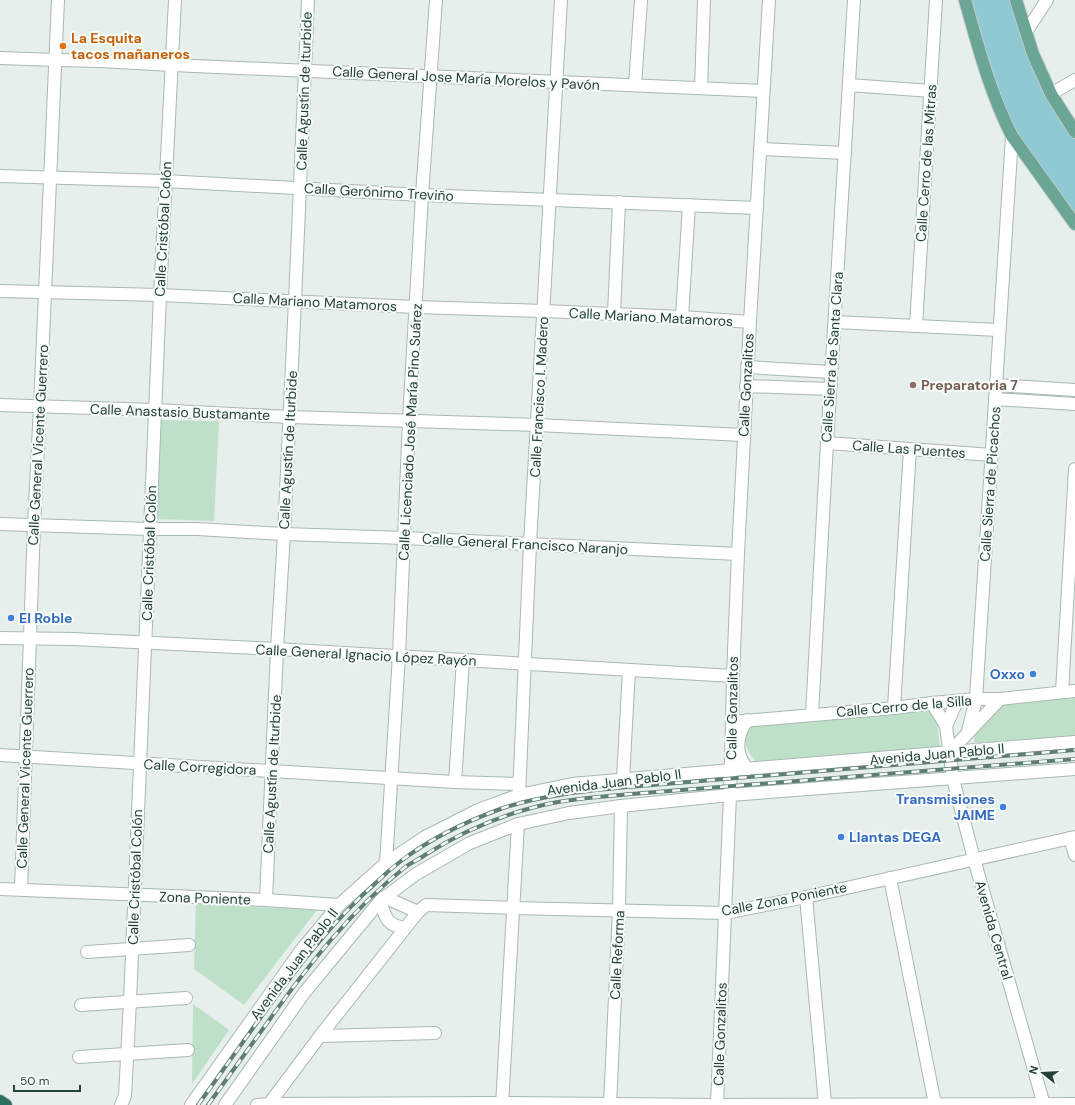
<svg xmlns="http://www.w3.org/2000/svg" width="1075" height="1105" font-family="'DM Sans',sans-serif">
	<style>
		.green { fill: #bfe0c8 }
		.water { fill: #8ec9d4 }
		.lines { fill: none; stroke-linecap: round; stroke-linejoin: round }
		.minor-casing { stroke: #a8b8b2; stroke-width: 14 }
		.major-casing { stroke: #c2cac8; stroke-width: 14 }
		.highway-casing { stroke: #c2cac8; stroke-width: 14 }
		.minor { stroke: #fff; stroke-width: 12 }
		.major { stroke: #6aa596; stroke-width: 12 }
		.highway { stroke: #2f6f62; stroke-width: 12 }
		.rail-casing { stroke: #5f7d75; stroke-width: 4 }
		.rail { stroke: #f7fbf9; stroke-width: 2.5; stroke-dasharray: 8; stroke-linecap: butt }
		.food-dot { fill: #e8710a; stroke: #f7fbf9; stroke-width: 1.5 }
		.education-dot { fill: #8d6e63; stroke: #f7fbf9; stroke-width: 1.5 }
		.shop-dot { fill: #3f7fe0; stroke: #f7fbf9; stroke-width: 1.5 }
		.labels { text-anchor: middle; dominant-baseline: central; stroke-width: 4; stroke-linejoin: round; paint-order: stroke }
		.food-label { font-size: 14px; font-weight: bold; fill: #c56008; stroke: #f7fbf9; text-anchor: start }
		.street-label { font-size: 14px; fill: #24423a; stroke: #f7fbf9 }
		.education-label { font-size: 14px; font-weight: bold; fill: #785e54; stroke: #f7fbf9; text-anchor: start }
		.shop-label { font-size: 14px; font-weight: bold; fill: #366cbe; stroke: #f7fbf9; text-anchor: start }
	</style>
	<rect width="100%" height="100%" fill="#e6efeb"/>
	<g class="green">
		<polygon points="160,420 219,421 214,521 156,519"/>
		<polygon points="1075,698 1075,736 974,743 975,728 996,704"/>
		<path d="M 925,710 L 933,714 L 937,722 L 940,747 L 756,761 C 744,749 741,736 753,723 Z"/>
		<polygon points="196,904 317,910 244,1005 194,969"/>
		<polygon points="193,1004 229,1030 192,1084"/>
	</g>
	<polygon class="water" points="965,0 1016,0 1026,32 1075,132 1075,224 1012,136"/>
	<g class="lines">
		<defs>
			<g id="minor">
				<polyline points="1026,32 1047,0"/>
				<polyline points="0,58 56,60 100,61 172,65 763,91"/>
				<polyline points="635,85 641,0"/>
				<polyline points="849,85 931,91"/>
				<polyline points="701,88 704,0"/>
				<polyline points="1051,94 1075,80"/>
				<polyline points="760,149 845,153"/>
				<polyline points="0,176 165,181 422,195 757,208"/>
				<polyline points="0,291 160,295 416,307 544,311 682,317 750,322"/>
				<polyline points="614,314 619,202"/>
				<polyline points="682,317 689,205"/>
				<polyline points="835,322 999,330"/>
				<polyline points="916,326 936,0"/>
				<polyline points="747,367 831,372"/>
				<polyline points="996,385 1075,390"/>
				<polyline points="746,386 830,389"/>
				<polyline points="995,399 1075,404"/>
				<polyline points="0,405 155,410 290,417 537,425 743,435"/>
				<polyline points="827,443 992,455"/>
				<polyline points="0,524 150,529 197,529 284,534 405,538 738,554"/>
				<polyline points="0,638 73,639 277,649 733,676"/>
				<polyline points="1062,692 1075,469"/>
				<polyline points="957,701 946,726 953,779 974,859 1044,1105"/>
				<polyline points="932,703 946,726"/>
				<polyline points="894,708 910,449"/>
				<polyline points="812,714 827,443 854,0"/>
				<path d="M 747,720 C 736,737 734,754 748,769"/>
				<polyline points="732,722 894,708 932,703 976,699 1000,699 1075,691"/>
				<polyline points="968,731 976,699 1012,136"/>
				<polyline points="949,753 1000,699"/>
				<polyline points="0,755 455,782 519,784"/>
				<polyline points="623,779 629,670"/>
				<polyline points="455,782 463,660"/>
				<polyline points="519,795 530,544 561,0"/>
				<polyline points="1070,838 1075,855"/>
				<polyline points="386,863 399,655 409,420 422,195 436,0"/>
				<polyline points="890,878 935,1104"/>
				<polyline points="0,889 266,900 339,905"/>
				<polyline points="21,889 34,525 40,406 58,0"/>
				<polyline points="384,897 418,912"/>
				<polyline points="806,897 825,1104"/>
				<polyline points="266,900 277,649 284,534 295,301 308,0"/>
				<path d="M 380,901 C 386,918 386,925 405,928"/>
				<polyline points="87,952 189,945"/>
				<polyline points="81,1005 186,998"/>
				<polyline points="320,1036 435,1033"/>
				<polyline points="79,1057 188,1050"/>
				<polyline points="269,1104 320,1036 418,912 426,905 514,908 725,913 806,897 1075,837"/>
				<polyline points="121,1105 125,1096 130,1001 160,295 175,0"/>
				<polyline points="191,1105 302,949 339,905 386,863 425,837 478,810 519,795 572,784 731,770 1075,742"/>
				<polyline points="225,1105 304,993 380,901 416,874 470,843 518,824 569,813 621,806 730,795 1075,769"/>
				<polyline points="257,1105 269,1104 502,1103 717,1105 1075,1104"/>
				<polyline points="502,1105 518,824"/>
				<polyline points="610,1105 619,910 621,806"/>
				<polyline points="717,1105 730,795 732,722 733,676 738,554 750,322 769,0"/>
			</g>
			<g id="major">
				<path d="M 965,0 C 978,46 990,93 1012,136 L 1075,224"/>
				<polyline points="1016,0 1033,54 1051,94 1075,132"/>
			</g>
			<polyline id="highway" points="0,1101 6,1105"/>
		</defs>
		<use href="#minor" class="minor-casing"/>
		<use href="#major" class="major-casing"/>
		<use href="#highway" class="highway-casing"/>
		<use href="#minor" class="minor"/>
		<use href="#major" class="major"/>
		<use href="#highway" class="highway"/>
		<defs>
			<g id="rail">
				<path d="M 198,1105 C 218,1077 238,1049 258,1021 C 295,971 331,922 378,881 C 385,874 393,867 401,861 C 431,838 467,821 503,808 C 543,795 586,791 628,787 L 1075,750"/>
				<path d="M 208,1105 C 229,1076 249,1048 270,1019 C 309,964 351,911 404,868 C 410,863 418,860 425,855 C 458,834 496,817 535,807 C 566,799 599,797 631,794 L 1075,759"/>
			</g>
		</defs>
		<use href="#rail" class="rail-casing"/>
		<use href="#rail" class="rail"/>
	</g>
	<circle class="food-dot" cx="63" cy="46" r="4"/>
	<circle class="education-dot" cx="913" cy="385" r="4"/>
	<g class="shop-dot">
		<circle cx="11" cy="618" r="4"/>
		<circle cx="1033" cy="674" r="4"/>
		<circle cx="1003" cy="807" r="4"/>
		<circle cx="841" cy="837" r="4"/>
	</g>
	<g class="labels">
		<g class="food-label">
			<text x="71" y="38">La Esquita<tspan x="71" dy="16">tacos mañaneros</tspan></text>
		</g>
		<g class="street-label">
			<text transform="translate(466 78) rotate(3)">Calle General Jose María Morelos y Pavón</text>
			<text transform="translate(304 91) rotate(-88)">Calle Agustín de Iturbide</text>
			<text transform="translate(926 163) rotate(-86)">Calle Cerro de las Mitras</text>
			<text transform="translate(379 192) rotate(3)">Calle Gerónimo Treviño</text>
			<text transform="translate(163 229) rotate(-87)">Calle Cristóbal Colón</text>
			<text transform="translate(315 302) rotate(3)">Calle Mariano Matamoros</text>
			<text transform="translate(651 317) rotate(3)">Calle Mariano Matamoros</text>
			<text transform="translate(832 357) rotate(-86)">Calle Sierra de Santa Clara</text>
			<text transform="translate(746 385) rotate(-87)">Calle Gonzalitos</text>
			<text transform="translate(539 397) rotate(-87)">Calle Francisco I. Madero</text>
			<text transform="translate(180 412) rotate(2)">Calle Anastasio Bustamante</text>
			<text transform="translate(410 432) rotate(-87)">Calle Licenciado José María Pino Suárez</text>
			<text transform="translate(38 445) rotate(-87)">Calle General Vicente Guerrero</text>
			<text transform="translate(909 449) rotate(4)">Calle Las Puentes</text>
			<text transform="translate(288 450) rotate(-87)">Calle Agustín de Iturbide</text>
			<text transform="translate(990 484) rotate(-86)">Calle Sierra de Picachos</text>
			<text transform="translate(525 544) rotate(3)">Calle General Francisco Naranjo</text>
			<text transform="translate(149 553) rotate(-88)">Calle Cristóbal Colón</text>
			<text transform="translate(366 655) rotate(3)">Calle General Ignacio López Rayón</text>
			<text transform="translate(904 706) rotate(-5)">Calle Cerro de la Silla</text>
			<text transform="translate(732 708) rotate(-89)">Calle Gonzalitos</text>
			<text transform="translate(937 754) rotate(-5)">Avenida Juan Pablo II</text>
			<text transform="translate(200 767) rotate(3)">Calle Corregidora</text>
			<text transform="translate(25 768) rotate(-88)">Calle General Vicente Guerrero</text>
			<text transform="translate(272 774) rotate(-87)">Calle Agustín de Iturbide</text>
			<text transform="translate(614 782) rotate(-7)">Avenida Juan Pablo II</text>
			<text transform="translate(135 877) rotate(-88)">Calle Cristóbal Colón</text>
			<text transform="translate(205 898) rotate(2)">Zona Poniente</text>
			<text transform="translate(784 899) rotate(-11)">Calle Zona Poniente</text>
			<text transform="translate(994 930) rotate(74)">Avenida Central</text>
			<text transform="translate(617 955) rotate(-87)">Calle Reforma</text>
			<text transform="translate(294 964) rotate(-53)">Avenida Juan Pablo II</text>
			<text transform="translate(720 1034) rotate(-88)">Calle Gonzalitos</text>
		</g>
		<g class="education-label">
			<text x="921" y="385">Preparatoria 7</text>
		</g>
		<g class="shop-label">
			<text x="19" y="618">El Roble</text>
			<text x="1025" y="674" text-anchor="end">Oxxo</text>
			<text x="995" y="799" text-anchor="end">Transmisiones<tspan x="995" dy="16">JAIME</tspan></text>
			<text x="849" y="837">Llantas DEGA</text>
		</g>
	</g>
	<g transform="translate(1043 1073) rotate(288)" stroke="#f7fbf9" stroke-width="3" paint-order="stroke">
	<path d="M0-3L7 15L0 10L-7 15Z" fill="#24423a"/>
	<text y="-6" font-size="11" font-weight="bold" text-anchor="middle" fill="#24423a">N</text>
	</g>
	<path d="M14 1085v6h66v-6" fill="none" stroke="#24423a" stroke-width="2"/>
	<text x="20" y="1085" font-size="12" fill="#24423a" stroke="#f7fbf9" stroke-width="3" paint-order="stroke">50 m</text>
</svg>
